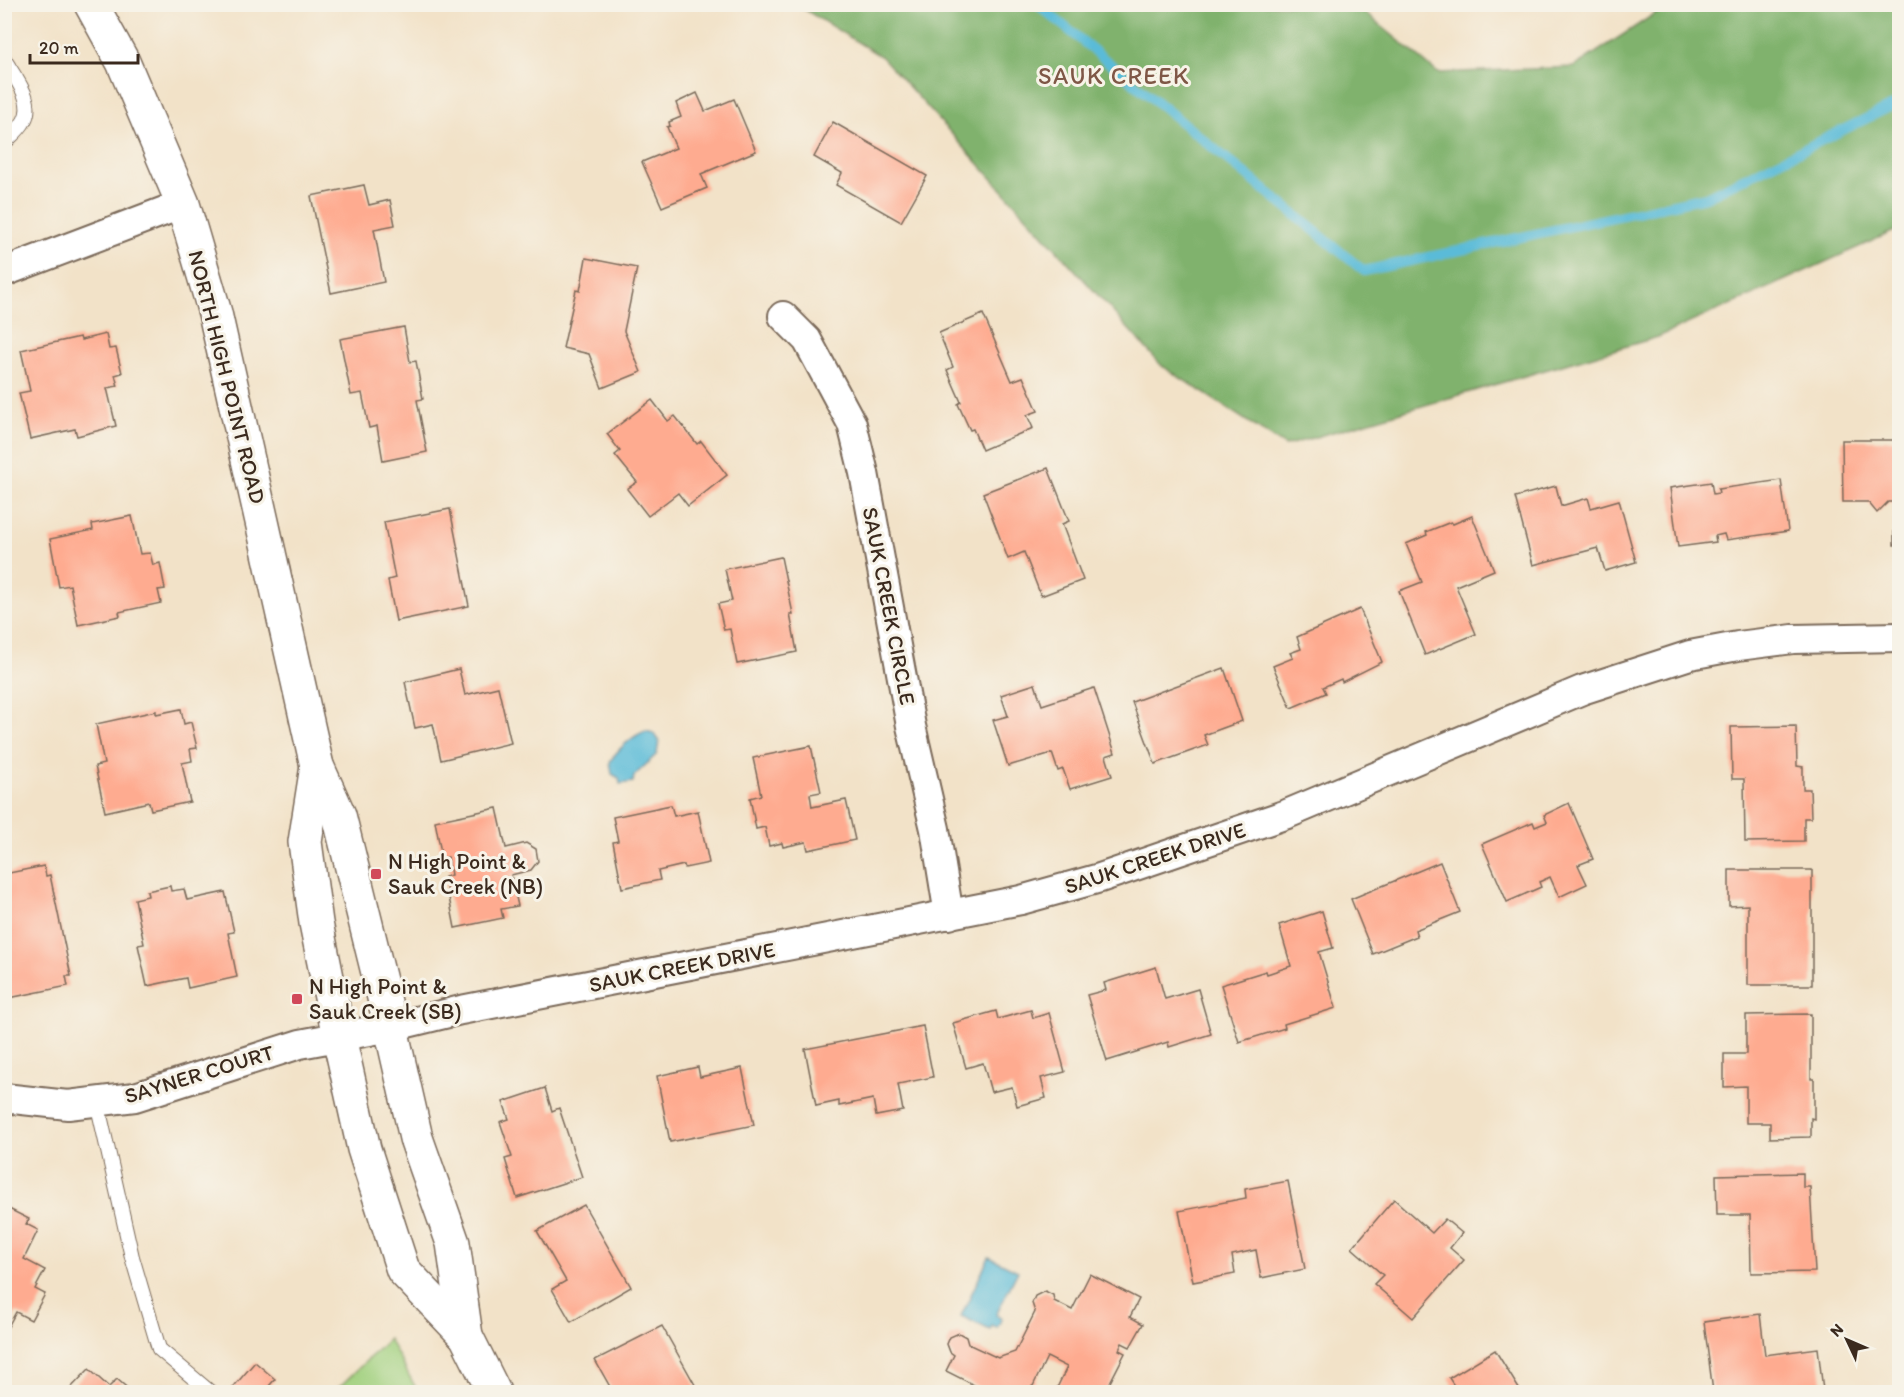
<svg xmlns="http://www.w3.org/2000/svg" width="1904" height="1397" font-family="Itim,sans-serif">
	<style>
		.green { fill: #a0d07e; stroke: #6e7d4e; stroke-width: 1.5 }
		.forest { fill: #80b26d; stroke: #5e6e46; stroke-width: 1.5 }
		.water { fill: #5abbd8; stroke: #4a727b; stroke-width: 1.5 }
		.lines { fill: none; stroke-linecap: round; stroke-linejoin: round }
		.stream { stroke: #5abbd8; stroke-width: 10 }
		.building { fill: #feab90 }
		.service-casing { stroke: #7b6a5a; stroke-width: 16 }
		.minor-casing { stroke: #7b6a5a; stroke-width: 32 }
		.tertiary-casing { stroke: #7b6a5a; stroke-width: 36 }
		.service { stroke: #fff; stroke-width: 14 }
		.minor { stroke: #fff; stroke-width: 28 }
		.tertiary { stroke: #fff; stroke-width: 33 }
		.poi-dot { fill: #d1495b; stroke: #f7f3e8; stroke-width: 2 }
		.labels { text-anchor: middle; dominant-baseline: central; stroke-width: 6; stroke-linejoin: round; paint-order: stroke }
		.street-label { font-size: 22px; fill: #3b2a1e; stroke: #f7f3e8 }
		.poi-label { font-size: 22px; fill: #3b2a1e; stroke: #f7f3e8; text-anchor: start }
		.neighbourhood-label { font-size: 24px; letter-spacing: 1.5px; fill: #7f5746; stroke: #f7f3e8 }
	</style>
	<rect width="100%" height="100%" fill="#f7f3e8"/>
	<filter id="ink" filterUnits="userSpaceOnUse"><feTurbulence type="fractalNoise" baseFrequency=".0167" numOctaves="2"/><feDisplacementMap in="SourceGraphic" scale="12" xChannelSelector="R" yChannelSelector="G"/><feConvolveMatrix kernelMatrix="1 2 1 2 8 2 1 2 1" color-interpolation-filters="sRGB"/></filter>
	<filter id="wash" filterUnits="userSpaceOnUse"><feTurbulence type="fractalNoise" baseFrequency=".008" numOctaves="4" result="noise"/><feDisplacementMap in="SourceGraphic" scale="24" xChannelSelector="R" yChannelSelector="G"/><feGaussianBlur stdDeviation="1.35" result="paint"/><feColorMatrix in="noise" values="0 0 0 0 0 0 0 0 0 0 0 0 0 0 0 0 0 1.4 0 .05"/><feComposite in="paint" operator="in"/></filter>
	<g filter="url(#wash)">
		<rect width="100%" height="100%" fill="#f2e2c8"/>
		<polygon class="green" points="389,1339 418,1392 334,1392"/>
		<polygon class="forest" points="797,5 1356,5 1438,73 1574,67 1668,5 1899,5 1899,229 1658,337 1285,446 1162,366 882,57"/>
		<g class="water">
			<path d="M 646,731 L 653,733 L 659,740 L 657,754 L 634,776 L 633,782 L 620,784 L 619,778 L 612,774 L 610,762 C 616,751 633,735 646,731 Z"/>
			<polygon points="989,1257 1018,1271 996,1315 1002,1318 997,1328 992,1326 990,1330 961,1316"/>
		</g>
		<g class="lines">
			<polyline class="stream" points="1037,4 1364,271 1706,197 1900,102"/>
		</g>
		<g id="blocks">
			<g class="building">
				<polygon points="697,93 705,111 734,99 756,151 701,174 707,188 662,207 642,162 676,148 667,127 670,126 669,122 681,117 676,103"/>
				<polygon points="833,122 927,176 901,222 836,185 842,173 814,157"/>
				<polygon points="364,185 369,205 390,200 395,225 374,229 384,282 331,293 311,196"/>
				<polygon points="586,258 637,268 624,331 641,372 602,388 589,354 563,348 576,290 580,291"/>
				<polygon points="983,314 1012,381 1023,377 1038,411 1027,415 1033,428 982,450 973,429 970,430 958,404 961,402 947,370 953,367 939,333"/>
				<polygon points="404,327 410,362 416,361 423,399 417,400 427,452 383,461 377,426 369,428 362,393 351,395 340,339"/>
				<polygon points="106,334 109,349 116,348 122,373 115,375 118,386 107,388 116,426 77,436 75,429 30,439 19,393 30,391 21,350 80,337 81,340"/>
				<polygon points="652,400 668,421 675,416 697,444 701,441 727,475 688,506 678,493 648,516 627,489 637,482 615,455 620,451 607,434"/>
				<polygon points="1842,440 1900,440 1900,545 1894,545 1894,502 1888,502 1877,513 1868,502 1843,502"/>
				<polygon points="1048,468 1069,521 1062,524 1083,580 1041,596 1024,552 1008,559 983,493"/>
				<polygon points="1781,480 1788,531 1726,540 1724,534 1715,536 1716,542 1678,547 1670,488 1711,482 1713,494 1719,493 1718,489"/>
				<polygon points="1556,486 1561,506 1588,498 1591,508 1619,500 1636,562 1605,571 1598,548 1533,565 1515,497"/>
				<polygon points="450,509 469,606 396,621 388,580 395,578 384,522"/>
				<polygon points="132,516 140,554 150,553 153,565 160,563 165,589 158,590 161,603 119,612 120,616 78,625 70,585 59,587 50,539 93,530 92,524"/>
				<polygon points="1472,516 1494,570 1456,586 1476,634 1425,655 1399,591 1422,582 1406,544 1427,535 1426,532 1451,522 1453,524"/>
				<polygon points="781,557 793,614 790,614 797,652 737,664 730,629 724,630 718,604 732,601 725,569"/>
				<polygon points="1360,609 1382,662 1342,682 1341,679 1323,687 1326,693 1291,708 1273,666 1293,658 1290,653 1301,649 1297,637"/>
				<polygon points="1224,668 1242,721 1204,735 1208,745 1155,764 1132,702"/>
				<polygon points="459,669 465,695 498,687 511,743 441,760 433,724 415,728 405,682"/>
				<polygon points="1035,684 1042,705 1094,688 1115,753 1106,756 1112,776 1070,789 1063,769 1058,771 1052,753 1008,766 993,720 1008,716 1001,695"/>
				<polygon points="181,709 184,724 191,722 197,748 190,749 192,761 182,763 190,802 151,810 149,802 105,812 95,766 104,764 96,724 156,711 156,714"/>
				<polygon points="1796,726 1797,766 1803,767 1803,789 1810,789 1811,818 1804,818 1804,841 1745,842 1744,779 1732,779 1731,727"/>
				<polygon points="811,746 821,792 810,794 812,807 846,800 855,840 808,850 806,842 783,847 782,843 769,846 765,827 756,829 750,798 761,795 753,758"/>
				<polygon points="1569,803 1593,859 1578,865 1587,884 1559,897 1550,877 1539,882 1541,887 1507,902 1482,844 1533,822 1535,827 1547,822 1544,815"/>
				<polygon points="671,805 674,816 698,811 709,863 685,868 684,865 658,871 660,880 622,888 613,842 618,841 613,817"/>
				<polygon points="497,808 506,848 526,843 536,849 538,861 531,870 511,875 518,906 501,909 503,918 455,928 445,877 451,875 448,857 442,858 435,821"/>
				<polygon points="1440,862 1460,912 1415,930 1417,936 1373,954 1351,899"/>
				<polygon points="44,866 46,876 50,875 71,976 66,976 68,986 4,999 4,874"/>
				<polygon points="1729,870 1812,870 1812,985 1748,985 1748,905 1729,906"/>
				<polygon points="170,886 171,891 184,889 187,900 225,892 234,932 228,933 237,977 188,988 186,978 147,986 138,945 144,944 135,899 148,896 147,891"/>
				<polygon points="1322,911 1333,948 1319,952 1336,1008 1284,1024 1285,1028 1239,1042 1221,985 1266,971 1267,974 1291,966 1279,925"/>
				<polygon points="1156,967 1165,999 1198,989 1211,1034 1169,1047 1168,1042 1107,1061 1087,995 1106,990 1104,983"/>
				<polygon points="1031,1010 1033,1018 1049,1013 1065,1072 1041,1078 1046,1098 1017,1106 1012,1087 991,1092 983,1063 966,1068 953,1023 996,1011 998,1019"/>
				<polygon points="1811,1014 1811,1079 1814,1079 1814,1119 1811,1118 1811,1137 1770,1138 1770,1123 1746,1123 1746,1086 1724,1087 1724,1054 1746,1054 1746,1015"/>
				<polygon points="923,1026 933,1077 898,1084 903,1111 876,1116 873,1099 839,1106 839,1101 816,1106 805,1049"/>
				<polygon points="698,1067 700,1077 742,1068 754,1125 670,1142 657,1076"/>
				<polygon points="545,1088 552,1111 559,1108 582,1177 517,1198 505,1159 512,1157 500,1122 509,1119 503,1102"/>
				<polygon points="1803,1173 1803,1187 1810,1187 1815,1272 1751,1273 1750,1215 1717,1215 1716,1175"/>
				<polygon points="1288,1181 1305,1269 1261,1278 1256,1250 1232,1255 1235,1274 1193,1282 1179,1211 1246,1198 1245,1189"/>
				<polygon points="1394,1199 1432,1233 1445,1219 1462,1233 1450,1248 1464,1260 1413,1318 1374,1284 1383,1275 1352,1248"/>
				<polygon points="584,1205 631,1287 571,1322 552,1289 566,1281 537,1231"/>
				<polygon points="5,1207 29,1219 26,1224 38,1230 24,1259 45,1270 35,1289 45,1294 31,1320 16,1312 4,1334"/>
				<polygon points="1090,1274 1139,1299 1130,1317 1143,1324 1130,1347 1122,1343 1119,1350 1125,1353 1105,1392 1055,1392 1067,1367 1047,1357 1033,1386 1017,1392 983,1392 984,1390 946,1371 954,1355 950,1352 947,1344 950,1337 959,1333 966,1337 968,1344 998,1358 1015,1352 1035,1312 1032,1303 1035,1296 1045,1291 1053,1295 1054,1301 1072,1310"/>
				<polygon points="1760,1314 1765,1355 1818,1348 1823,1390 1807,1392 1746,1392 1746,1391 1713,1392 1704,1322"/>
				<polygon points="662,1326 699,1392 634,1392 633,1391 613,1392 595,1360"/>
				<polygon points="1495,1350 1521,1392 1458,1392 1449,1378"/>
				<polygon points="255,1362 275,1379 264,1392 229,1392"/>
				<polygon points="89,1369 109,1387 117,1379 132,1392 67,1392"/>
			</g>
		</g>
	</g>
	<g filter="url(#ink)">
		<use href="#blocks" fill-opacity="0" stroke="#7b6a5a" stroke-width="1.5"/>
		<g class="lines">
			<defs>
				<g id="service">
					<path d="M 4,59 C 14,77 36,101 24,121 C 20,129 11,136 4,143"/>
					<polyline points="97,1102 132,1257 159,1349 210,1392"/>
				</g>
				<g id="minor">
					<polyline points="4,272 183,204"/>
					<polyline points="783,316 807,340 852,424 864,473 911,726 935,829 949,915"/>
					<polyline points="4,1098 68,1105 135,1097 300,1044 391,1027 461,1010 1021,900 1100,878 1287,814 1582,690 1690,655 1738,646 1793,639 1900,637"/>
				</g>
				<g id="tertiary">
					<polyline points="91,4 123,62 183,204 215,313 317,766 339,815 382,989 416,1138 453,1243 466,1336"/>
					<polyline points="317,766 305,842 316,923 339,1037 364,1149 403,1270 466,1336 494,1392"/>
				</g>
			</defs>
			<use href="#service" class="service-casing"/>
			<use href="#minor" class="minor-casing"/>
			<use href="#tertiary" class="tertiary-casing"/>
			<use href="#service" class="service"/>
			<use href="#minor" class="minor"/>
			<use href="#tertiary" class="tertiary"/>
		</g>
	</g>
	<g class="poi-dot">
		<rect x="370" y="868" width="12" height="12" rx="3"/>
		<rect x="291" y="993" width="12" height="12" rx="3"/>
	</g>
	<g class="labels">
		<g class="street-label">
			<text transform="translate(227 377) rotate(76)">NORTH HIGH POINT ROAD</text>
			<text transform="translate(889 606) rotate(79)">SAUK CREEK CIRCLE</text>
			<text transform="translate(1155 858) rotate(-18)">SAUK CREEK DRIVE</text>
			<text transform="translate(682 967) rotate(-11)">SAUK CREEK DRIVE</text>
			<text transform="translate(199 1074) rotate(-17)">SAYNER COURT</text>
		</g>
		<g class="poi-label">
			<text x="388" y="861">N High Point &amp;<tspan x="388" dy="25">Sauk Creek (NB)</tspan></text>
			<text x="309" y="986">N High Point &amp;<tspan x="309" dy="25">Sauk Creek (SB)</tspan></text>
		</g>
		<g class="neighbourhood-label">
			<text x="1114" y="75">SAUK CREEK</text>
		</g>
	</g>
	<rect width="1904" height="1397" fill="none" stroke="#f7f3e8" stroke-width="24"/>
	<g transform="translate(1847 1340) rotate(314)" stroke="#f7f3e8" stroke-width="4.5" paint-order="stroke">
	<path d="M0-4.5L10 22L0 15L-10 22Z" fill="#3b2a1e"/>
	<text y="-9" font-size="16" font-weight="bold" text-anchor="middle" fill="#3b2a1e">N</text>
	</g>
	<path d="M30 54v9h108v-9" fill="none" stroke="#3b2a1e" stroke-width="3"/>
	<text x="39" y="54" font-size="18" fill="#3b2a1e" stroke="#f7f3e8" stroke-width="4.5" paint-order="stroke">20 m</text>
</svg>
